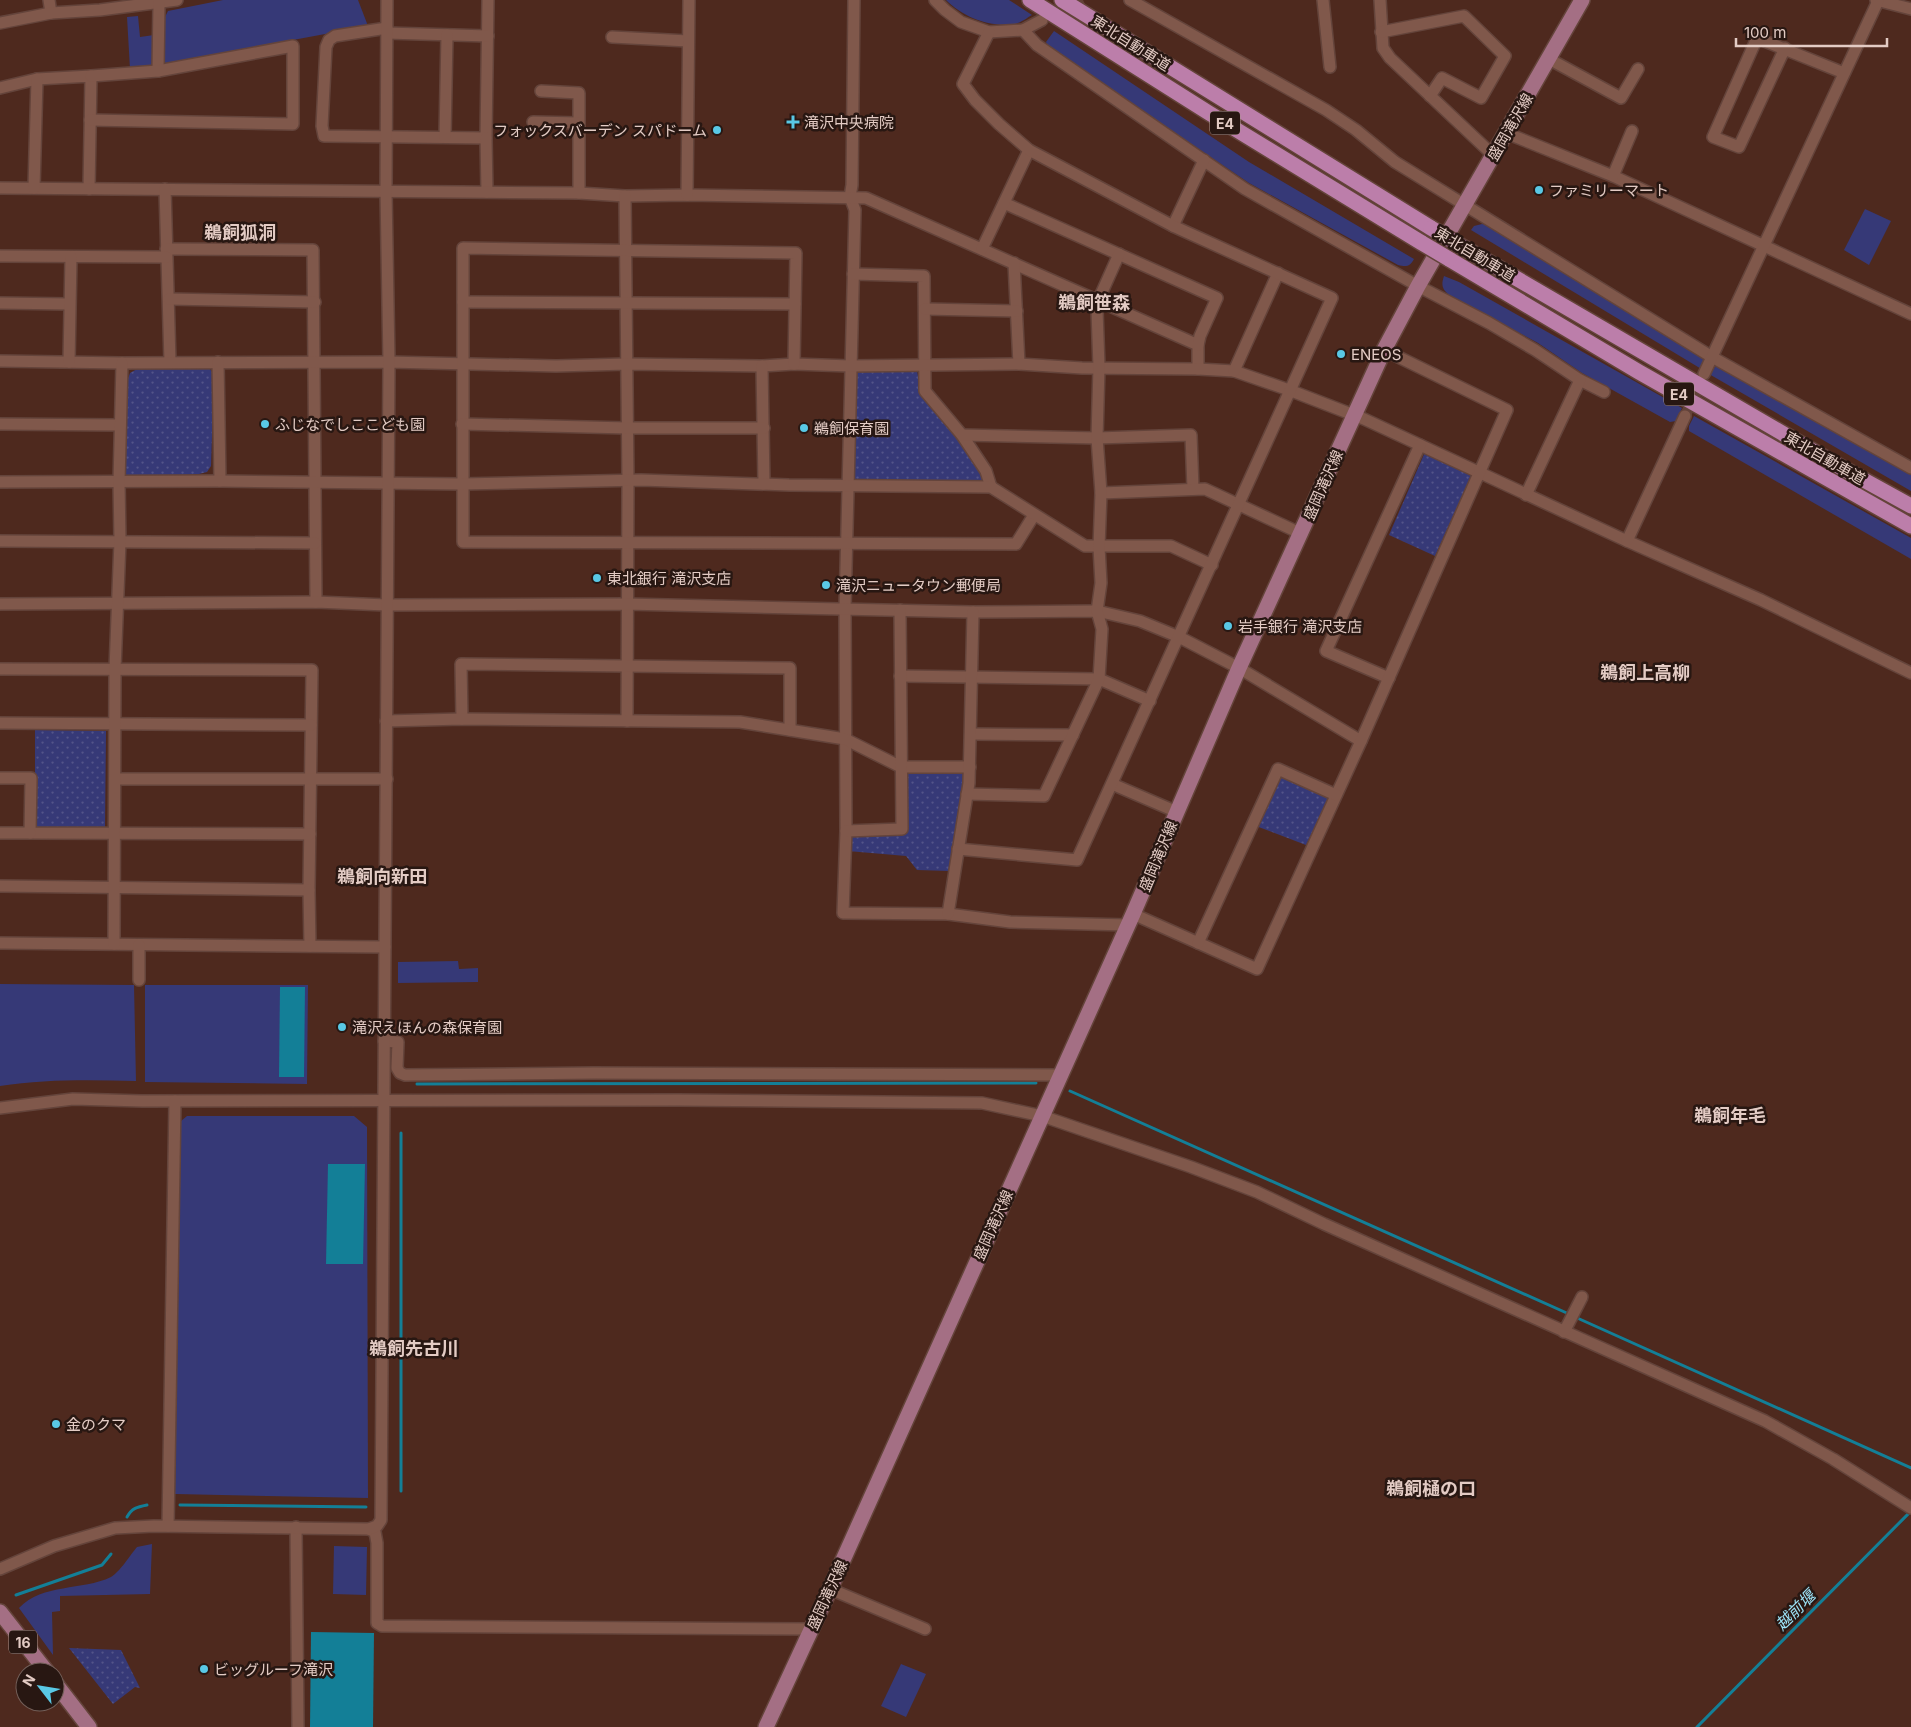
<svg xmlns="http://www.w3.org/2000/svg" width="1911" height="1727" font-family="Inter,'Noto Sans JP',sans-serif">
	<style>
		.green { fill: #363977 }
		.park { fill: url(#park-dots) }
		.water { fill: #137f97 }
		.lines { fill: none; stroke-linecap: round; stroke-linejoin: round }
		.stream { stroke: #137f97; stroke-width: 3 }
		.minor-tunnel { stroke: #644137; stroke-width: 11; stroke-dasharray: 11 5.5; stroke-linecap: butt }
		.minor-casing { stroke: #64443b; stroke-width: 14 }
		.major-casing { stroke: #64443b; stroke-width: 18 }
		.highway-casing { stroke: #64443b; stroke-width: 18 }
		.minor { stroke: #80584b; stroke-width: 11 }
		.major { stroke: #a46f84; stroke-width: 15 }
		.highway { stroke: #bc7eaa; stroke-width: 15 }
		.highway-bridge-casing { stroke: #64443b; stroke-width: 18; stroke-linecap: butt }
		.highway-bridge { stroke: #bc7eaa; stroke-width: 15 }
		.poi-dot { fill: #59c8e5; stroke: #281712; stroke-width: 2 }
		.labels { text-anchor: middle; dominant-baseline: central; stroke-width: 5; stroke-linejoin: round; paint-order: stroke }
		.shield { fill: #281712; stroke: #ab958f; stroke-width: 1 }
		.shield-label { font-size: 14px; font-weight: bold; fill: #e3cbc4 }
		.street-label { font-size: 15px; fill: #e3cbc4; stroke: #281712 }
		.poi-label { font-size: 15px; fill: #e3cbc4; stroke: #281712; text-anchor: start }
		.water-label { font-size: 16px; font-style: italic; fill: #9de4f8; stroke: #281712 }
		.quarter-label { font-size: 18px; font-weight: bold; fill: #e3cbc4; stroke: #281712 }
	</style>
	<defs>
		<pattern id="park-dots" width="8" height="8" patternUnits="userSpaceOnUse" patternTransform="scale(1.25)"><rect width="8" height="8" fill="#363977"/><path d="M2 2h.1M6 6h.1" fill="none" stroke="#535489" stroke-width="1.8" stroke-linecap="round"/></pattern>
	</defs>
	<rect width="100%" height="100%" fill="#4e291e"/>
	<g class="green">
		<polygon points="223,0 358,0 368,26 164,64 165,17 168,11"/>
		<path d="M 946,0 L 1009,0 L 1032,15 C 1027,18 1020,23 1015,24 C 990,28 963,17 946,0 Z"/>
		<polygon points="138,16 140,37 154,35 153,68 130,69 127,17"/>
		<path d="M 1054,31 L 1249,162 L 1414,259 C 1410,267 1406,267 1398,265 L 1249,183 L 1048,47 L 1046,42 Z"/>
		<polygon points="1865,209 1891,221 1869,265 1844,250"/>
		<polygon points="1482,224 1490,225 1705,357 1703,370 1471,230 1474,226"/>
		<path d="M 1444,276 L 1459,282 L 1682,408 L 1676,421 L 1670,422 L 1582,373 L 1538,343 L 1449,295 C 1442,289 1441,285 1444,276 Z"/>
		<polygon points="1716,366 1721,366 1911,475 1911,491 1709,374"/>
		<polygon points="1694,416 1911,538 1911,559 1689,431 1689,426"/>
		<polygon points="458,961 459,969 478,968 478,982 398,983 398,962"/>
		<path d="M 0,984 L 134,985 L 136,1081 C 90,1080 45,1079 0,1086 Z"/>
		<polygon points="145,985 308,985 307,1084 145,1082"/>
		<polygon points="187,1116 354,1116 367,1127 368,1498 175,1494 181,1121"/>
		<path d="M 152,1544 L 150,1594 L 60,1596 L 60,1611 L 52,1612 L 53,1655 L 19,1608 C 43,1583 82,1591 111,1577 C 119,1573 131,1554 137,1547 Z"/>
		<polygon points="334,1546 367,1547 366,1595 333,1594"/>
		<polygon points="901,1664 926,1674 906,1717 881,1706"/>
	</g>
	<g class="park">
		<polygon points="208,367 214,374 211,466 207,472 199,474 132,479 123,475 127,382 130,373 137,369"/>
		<polygon points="853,370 917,371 921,391 958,436 982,472 985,482 862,481 851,478"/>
		<polygon points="1425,452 1472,474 1435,556 1389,535"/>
		<polygon points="35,730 106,731 105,827 35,827"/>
		<polygon points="904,769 968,769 950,871 917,870 906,856 848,851 849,833 904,831"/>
		<polygon points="1284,775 1330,796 1306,845 1256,826 1278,777"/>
		<polygon points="69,1648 121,1650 140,1688 135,1687 113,1704"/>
	</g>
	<g class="water">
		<polygon points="280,987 305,987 304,1077 279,1077"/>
		<polygon points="328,1164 365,1164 363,1264 326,1264"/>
		<polygon points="311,1632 374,1633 373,1727 310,1727"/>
	</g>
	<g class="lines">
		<g class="stream">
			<polyline points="417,1084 1036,1083"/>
			<polyline points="1070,1091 1569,1314"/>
			<polyline points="401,1133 401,1491"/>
			<polyline points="1575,1317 1911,1468"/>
			<polyline points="180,1505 366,1507"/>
			<path d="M 127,1517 C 132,1508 137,1507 147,1505"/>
			<polyline points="16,1595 102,1565 111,1554"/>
			<polyline points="1697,1727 1911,1511"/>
		</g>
		<g class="minor-tunnel">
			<polyline points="1048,17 1083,0"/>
			<polyline points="1685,416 1703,378"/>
		</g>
		<defs>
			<g id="minor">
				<polyline points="49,0 51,13"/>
				<polyline points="854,0 852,185 850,197 855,210 845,608 846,831 843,913 948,914 1010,922 1128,925"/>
				<polyline points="935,0 945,10 961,22 989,32 1023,30 1042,20"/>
				<polyline points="1130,0 1326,110 1356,130 1395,162 1712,357 1911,468"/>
				<polyline points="1323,0 1330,67"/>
				<polyline points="1380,0 1383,48 1390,58 1493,155"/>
				<polyline points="1876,0 1911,9"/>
				<polyline points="0,23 51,13 100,10 177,0"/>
				<polyline points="387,28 335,36 329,40 326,47 322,126 324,136 486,138 488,0"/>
				<polyline points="1023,30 1037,45 1245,189 1418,286 1489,323 1535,350 1580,380 1604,392"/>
				<polyline points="1381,32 1464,16 1505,56 1481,98 1442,78 1430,96"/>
				<polyline points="387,33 488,36"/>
				<polyline points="612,37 688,41"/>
				<polyline points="1785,48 1739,147 1713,137 1757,38 1844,73"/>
				<polyline points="1549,59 1621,98 1638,69"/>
				<polyline points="158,71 159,3"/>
				<polyline points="0,88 37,79 91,76 89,189"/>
				<polyline points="541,91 579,93 579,193"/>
				<polyline points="90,120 293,124 293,46 158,71 91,76"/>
				<polyline points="533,122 579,123"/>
				<polyline points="1506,133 1613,176 1911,314"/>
				<polyline points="445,137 447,35"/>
				<polyline points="486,138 487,192"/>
				<polyline points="1613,176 1632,131"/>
				<polyline points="0,188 461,192 579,193 625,196 687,195 866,198 1198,345 1198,369"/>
				<polyline points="34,188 37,79"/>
				<polyline points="165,189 170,362"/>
				<polyline points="687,195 689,0"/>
				<polyline points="625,196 628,481 627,721"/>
				<polyline points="1004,203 1217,298 1200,336 1198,345"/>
				<polyline points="1173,226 1204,160"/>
				<polyline points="166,249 313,250 316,602"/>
				<polyline points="982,249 1029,150"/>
				<polyline points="0,256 166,257"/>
				<polyline points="1014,263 1019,364"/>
				<polyline points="853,274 924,276 925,391 962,435 986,471 991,487"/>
				<polyline points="169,299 315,302"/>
				<polyline points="463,302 795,304"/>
				<polyline points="0,303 69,304"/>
				<polyline points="925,309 1017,311"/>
				<polyline points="0,361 122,363 389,362 556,366 626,364 762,366 794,364 850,366 1019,364 1082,368 1198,369 1234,371 1289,390 1364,419 1627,541 1761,600 1911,673"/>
				<polyline points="69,362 71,257"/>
				<polyline points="218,362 220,481"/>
				<polyline points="794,364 796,253 463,248 463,542 1016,544 1034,515"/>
				<polyline points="762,366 764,484"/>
				<polyline points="1234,371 1278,273"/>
				<polyline points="1704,374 1878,1"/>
				<polyline points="0,424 120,425"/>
				<polyline points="462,424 627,428 764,428"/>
				<polyline points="962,435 1097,438 1191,435 1193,489"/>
				<polyline points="0,482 220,481 462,484 641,480 789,485 991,487 1085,546 1171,546 1212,565"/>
				<polyline points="1101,493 1205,489 1302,534"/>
				<polyline points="1526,495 1580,380"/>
				<polyline points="0,541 315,543"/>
				<polyline points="1627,541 1685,416"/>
				<polyline points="0,604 316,602 386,605 626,604 973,612 1097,611 1140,621 1179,637 1239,668 1361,741"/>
				<polyline points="0,669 312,670 309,890 0,886"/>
				<polyline points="900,676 1099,679 1150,701"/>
				<polyline points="1389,678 1326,651 1420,445"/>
				<polyline points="462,719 461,664 790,668 790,730"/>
				<polyline points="386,721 462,719 740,722 845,739 901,767 970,767"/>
				<polyline points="0,723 311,725"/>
				<polyline points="971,734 1073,735"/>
				<polyline points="0,778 31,778 30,833 310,834"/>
				<polyline points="115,779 387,779"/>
				<polyline points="1112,784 1177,812"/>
				<polyline points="967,794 1044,796 1099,679 1102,629 1097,611 1101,583 1099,547 1101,493 1097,438 1099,367 1097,310 1098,301 1119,254"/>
				<polyline points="846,831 902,829 900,610"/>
				<polyline points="0,833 30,833"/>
				<polyline points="958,849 1077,860 1332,298 1173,226 1029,150 999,124 975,100 963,84 989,32"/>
				<polyline points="309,890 310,946"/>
				<polyline points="948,914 969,783 973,612"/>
				<polyline points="1133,914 1257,969 1361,741 1507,410 1384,350"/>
				<polyline points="0,943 385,947"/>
				<polyline points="1198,943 1278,769 1336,795"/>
				<polyline points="114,944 115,669 120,541 119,482 122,363"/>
				<polyline points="139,980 139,945"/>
				<polyline points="384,1041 398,1042 397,1068 400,1073 405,1075 593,1073 1061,1075"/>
				<polyline points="0,1108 73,1099 142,1101 678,1100 982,1103 1042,1116 1191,1167 1257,1192 1324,1224 1765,1421 1833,1459 1911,1508"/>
				<polyline points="1564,1332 1582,1297"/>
				<polyline points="168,1526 175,1101"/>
				<polyline points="296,1527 298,1727"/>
				<polyline points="369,1529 375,1532 377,1543 377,1623 382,1626 811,1629"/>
				<polyline points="0,1569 54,1546 115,1528 154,1526 369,1529 377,1526 381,1520 389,362 386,191 387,0"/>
				<polyline points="830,1589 925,1629"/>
			</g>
			<g id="major">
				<polyline points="0,1612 47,1672"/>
				<polyline points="55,1683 89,1727"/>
				<polyline points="766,1727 830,1589 1133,914 1239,668 1384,350 1418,286 1582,0"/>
			</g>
			<g id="highway">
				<polyline points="1030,0 1209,113 1422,243"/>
				<polyline points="1062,0 1431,228"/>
				<polyline points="1459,245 1842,468 1911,506"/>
				<polyline points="1449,259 1639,372 1911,526"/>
			</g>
		</defs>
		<use href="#minor" class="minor-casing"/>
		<use href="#major" class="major-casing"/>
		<use href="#highway" class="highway-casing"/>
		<use href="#minor" class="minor"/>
		<use href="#major" class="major"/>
		<use href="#highway" class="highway"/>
		<defs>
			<g id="highway-bridge">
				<polyline points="1431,228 1459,245"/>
				<polyline points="1422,243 1449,259"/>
			</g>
		</defs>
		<use href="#highway-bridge" class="highway-bridge-casing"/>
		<use href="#highway-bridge" class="highway-bridge"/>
	</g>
	<g class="poi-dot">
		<path d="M790.5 114.5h5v5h5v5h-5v5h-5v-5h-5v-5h5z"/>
		<circle cx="717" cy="130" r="5"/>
		<circle cx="1539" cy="190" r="5"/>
		<circle cx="1341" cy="354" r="5"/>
		<circle cx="265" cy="424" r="5"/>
		<circle cx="804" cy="428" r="5"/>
		<circle cx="597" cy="578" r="5"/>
		<circle cx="826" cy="585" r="5"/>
		<circle cx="1228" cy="626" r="5"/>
		<circle cx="342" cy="1027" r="5"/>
		<circle cx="56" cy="1424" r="5"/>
		<circle cx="204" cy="1669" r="5"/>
	</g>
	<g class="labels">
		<g class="shield">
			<rect x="1210" y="111.5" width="30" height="23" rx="4"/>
			<rect x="1664" y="382.5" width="30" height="23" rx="4"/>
			<rect x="9" y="1630.5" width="28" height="23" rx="4"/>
		</g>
		<g class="shield-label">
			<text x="1225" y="123">E4</text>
			<text x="1679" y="394">E4</text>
			<text x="23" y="1642">16</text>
		</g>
		<g class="street-label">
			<text transform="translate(1131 43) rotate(32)">東北自動車道</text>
			<text transform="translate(1510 127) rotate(-60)">盛岡滝沢線</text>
			<text transform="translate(1475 254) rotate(31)">東北自動車道</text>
			<text transform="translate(1825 458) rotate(30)">東北自動車道</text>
			<text transform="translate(1323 485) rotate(-66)">盛岡滝沢線</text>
			<text transform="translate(1158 856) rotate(-67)">盛岡滝沢線</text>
			<text transform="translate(993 1225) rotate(-66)">盛岡滝沢線</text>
			<text transform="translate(827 1595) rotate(-65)">盛岡滝沢線</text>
		</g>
		<g class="poi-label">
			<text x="804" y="122">滝沢中央病院</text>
			<text x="707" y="130" text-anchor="end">フォックスバーデン スパドーム</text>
			<text x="1549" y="190">ファミリーマート</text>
			<text x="1351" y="354">ENEOS</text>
			<text x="275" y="424">ふじなでしここども園</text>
			<text x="814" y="428">鵜飼保育園</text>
			<text x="607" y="578">東北銀行 滝沢支店</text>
			<text x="836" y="585">滝沢ニュータウン郵便局</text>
			<text x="1238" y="626">岩手銀行 滝沢支店</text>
			<text x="352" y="1027">滝沢えほんの森保育園</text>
			<text x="66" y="1424">金のクマ</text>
			<text x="214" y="1669">ビッグルーフ滝沢</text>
		</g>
		<g class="water-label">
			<text transform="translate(1795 1610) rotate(-45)">越前堰</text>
		</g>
		<g class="quarter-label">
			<text x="240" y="232">鵜飼狐洞</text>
			<text x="1094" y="302">鵜飼笹森</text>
			<text x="1645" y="672">鵜飼上高柳</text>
			<text x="382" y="876">鵜飼向新田</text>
			<text x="1730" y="1115">鵜飼年毛</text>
			<text x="414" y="1348">鵜飼先古川</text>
			<text x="1431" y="1488">鵜飼樋の口</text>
		</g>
	</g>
	<g transform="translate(40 1687) rotate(301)"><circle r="24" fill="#281712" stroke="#735f59"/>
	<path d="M0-4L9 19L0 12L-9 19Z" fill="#59c8e5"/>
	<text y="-8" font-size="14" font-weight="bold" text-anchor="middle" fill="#e3cbc4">N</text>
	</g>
	<path d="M1736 38v8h151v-8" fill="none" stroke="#e3cbc4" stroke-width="2.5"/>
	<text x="1744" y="38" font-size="15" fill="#e3cbc4" stroke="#281712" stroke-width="4" paint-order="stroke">100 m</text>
</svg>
